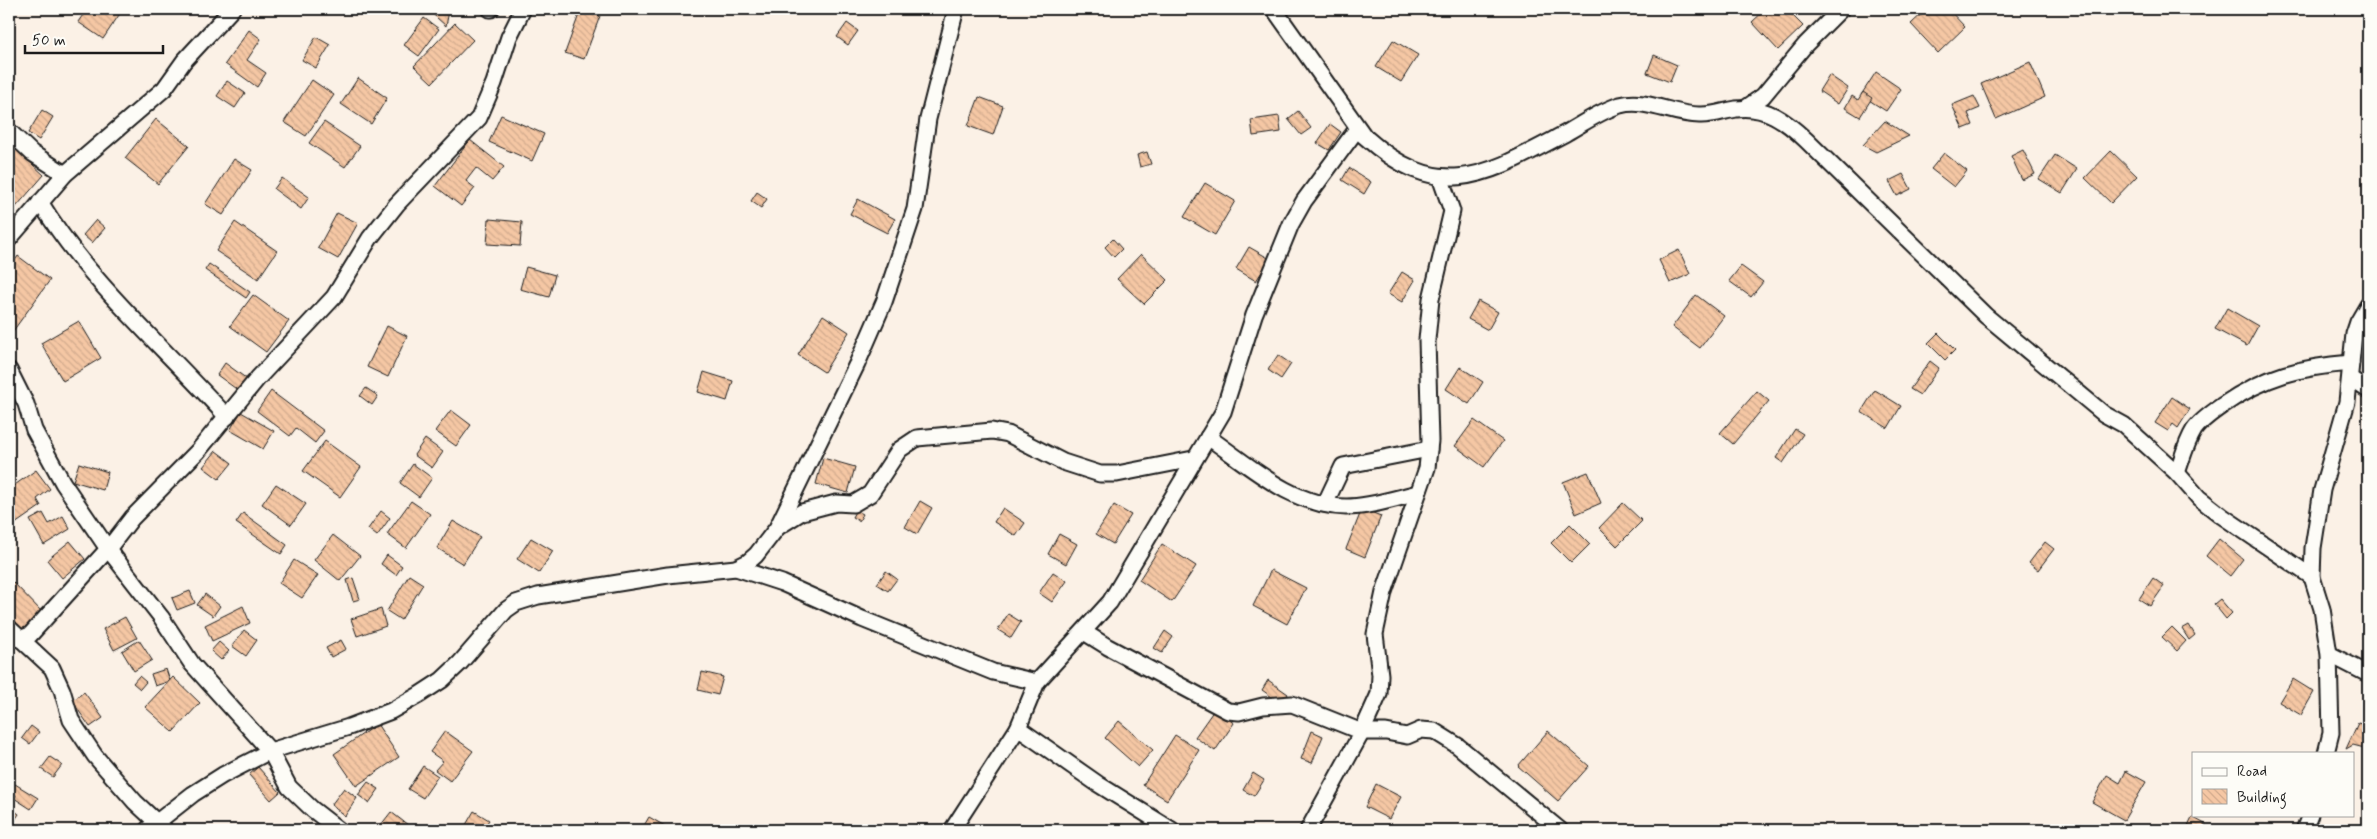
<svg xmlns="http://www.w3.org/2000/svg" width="2377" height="839" font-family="Mynerve,sans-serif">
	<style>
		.building { fill: url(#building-back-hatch); stroke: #1c1c1c }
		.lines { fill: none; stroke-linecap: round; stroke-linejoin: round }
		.street-casing { stroke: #1c1c1c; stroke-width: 19 }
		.street { stroke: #fdfcf7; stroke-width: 15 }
	</style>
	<defs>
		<pattern id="building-back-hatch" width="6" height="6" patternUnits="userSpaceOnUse" patternTransform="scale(1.25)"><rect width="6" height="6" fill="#f5c7a4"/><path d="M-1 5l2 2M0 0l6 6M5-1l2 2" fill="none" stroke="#d1aa8d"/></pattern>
	</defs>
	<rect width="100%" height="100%" fill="#fbf1e6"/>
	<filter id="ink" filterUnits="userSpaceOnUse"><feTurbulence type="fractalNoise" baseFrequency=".02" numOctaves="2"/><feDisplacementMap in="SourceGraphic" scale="10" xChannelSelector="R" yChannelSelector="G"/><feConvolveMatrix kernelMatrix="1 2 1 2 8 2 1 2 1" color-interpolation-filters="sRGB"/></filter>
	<g filter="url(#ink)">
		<g class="building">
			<polygon points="87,9 123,9 103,39 78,22"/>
			<polygon points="427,9 437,9 448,16 446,26"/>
			<polygon points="581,9 600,16 584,59 565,53"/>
			<polygon points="1766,9 1786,9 1803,26 1778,50 1752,22"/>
			<polygon points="1927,9 1948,9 1965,27 1938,53 1911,24"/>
			<polygon points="424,18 439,29 419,56 404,45"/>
			<polygon points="455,23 473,40 432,83 414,66"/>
			<polygon points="847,23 858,31 848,45 837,37"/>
			<polygon points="249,30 261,39 247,60 266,73 257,87 225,64"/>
			<polygon points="316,37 330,45 316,68 302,60"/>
			<polygon points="1393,40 1418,55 1401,82 1376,67"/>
			<polygon points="1654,55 1677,65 1670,82 1647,73"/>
			<polygon points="2030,62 2045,97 1996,119 1981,84"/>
			<polygon points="1876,72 1901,89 1886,111 1861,95"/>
			<polygon points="1829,75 1848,88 1838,104 1819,91"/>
			<polygon points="358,78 387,98 371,124 341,104"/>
			<polygon points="312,80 334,95 306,136 284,122"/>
			<polygon points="227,81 245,93 235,108 217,96"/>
			<polygon points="1863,92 1872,98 1860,117 1845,108 1852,96 1858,100"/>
			<polygon points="1974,96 1980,108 1968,113 1973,125 1963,129 1952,105"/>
			<polygon points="979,97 1003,106 993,135 968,126"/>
			<polygon points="42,110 53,117 39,140 28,133"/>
			<polygon points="1298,111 1311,128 1301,135 1288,119"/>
			<polygon points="501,115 544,134 532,161 489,142"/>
			<polygon points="1279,116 1281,132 1253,136 1251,120"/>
			<polygon points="156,119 189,146 158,184 125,158"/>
			<polygon points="1885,121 1909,136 1876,152 1863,145"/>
			<polygon points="324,122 360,146 345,167 309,143"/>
			<polygon points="1330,124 1341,132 1329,150 1317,143"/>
			<polygon points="470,140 504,167 492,181 476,168 466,181 475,188 461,206 435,186"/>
			<polygon points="10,144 44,175 9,215 9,145"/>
			<polygon points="2023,150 2035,174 2022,180 2011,156"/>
			<polygon points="2111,151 2137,176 2111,203 2085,178"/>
			<polygon points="1147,152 1151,164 1140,167 1137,155"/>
			<polygon points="1944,153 1967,171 1954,187 1931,169"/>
			<polygon points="2055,155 2077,169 2062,193 2039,179"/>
			<polygon points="234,159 252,170 223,215 205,204"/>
			<polygon points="1349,168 1371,182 1364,194 1342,180"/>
			<polygon points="1903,174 1911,189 1897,196 1889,181"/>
			<polygon points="282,178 309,197 301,209 274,189"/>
			<polygon points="1205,183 1235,201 1215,235 1184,217"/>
			<polygon points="757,192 767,199 761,208 751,201"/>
			<polygon points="858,199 895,219 887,233 850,214"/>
			<polygon points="337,213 358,223 338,259 318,248"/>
			<polygon points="489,219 522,222 520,246 487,244"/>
			<polygon points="96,220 105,228 92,243 83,235"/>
			<polygon points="235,222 277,251 258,279 216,251"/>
			<polygon points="1113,239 1122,249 1114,257 1105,247"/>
			<polygon points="1249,247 1270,259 1256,281 1236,269"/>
			<polygon points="1679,250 1690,274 1670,283 1659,260"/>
			<polygon points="1141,254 1168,280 1144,304 1117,279"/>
			<polygon points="18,256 50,280 13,331 9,328 9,269"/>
			<polygon points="209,264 250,292 246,298 205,270"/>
			<polygon points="1741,266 1763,282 1751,297 1729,281"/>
			<polygon points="526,267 555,275 549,297 520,289"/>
			<polygon points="1402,272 1415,280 1402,302 1388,294"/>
			<polygon points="253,295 289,321 266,352 230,326"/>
			<polygon points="1696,295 1724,316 1700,348 1672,327"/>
			<polygon points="1478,301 1498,312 1488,330 1468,319"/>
			<polygon points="2227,308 2258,326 2247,346 2215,329"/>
			<polygon points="823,315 849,332 824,372 798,355"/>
			<polygon points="79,321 101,358 63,381 41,343"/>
			<polygon points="387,326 407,336 388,377 367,367"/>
			<polygon points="1938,333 1955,350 1945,360 1928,343"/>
			<polygon points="1278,355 1291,364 1281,379 1268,370"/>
			<polygon points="1930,361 1939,368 1920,395 1910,389"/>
			<polygon points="225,363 247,379 239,391 217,375"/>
			<polygon points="1460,367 1483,382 1469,404 1446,389"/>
			<polygon points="704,372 733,381 727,401 698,392"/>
			<polygon points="366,388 378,396 372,405 360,396"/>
			<polygon points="1875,390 1901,406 1888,428 1861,412"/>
			<polygon points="271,391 324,431 315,443 296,428 290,436 257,411"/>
			<polygon points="1757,391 1769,401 1733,444 1720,433"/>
			<polygon points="2172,397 2190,409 2178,428 2173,424 2168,431 2155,423"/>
			<polygon points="451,410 471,425 456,446 435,431"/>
			<polygon points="241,412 274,431 263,449 230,430"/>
			<polygon points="1474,420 1503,441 1484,467 1455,446"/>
			<polygon points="1795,429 1803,434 1783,463 1776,458"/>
			<polygon points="425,439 443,452 432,468 414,455"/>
			<polygon points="325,441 361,467 340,497 303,471"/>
			<polygon points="216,451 232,463 219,479 203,467"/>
			<polygon points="823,458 855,467 848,493 816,484"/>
			<polygon points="79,463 108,472 103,490 73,481"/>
			<polygon points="413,464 432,478 419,497 400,483"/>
			<polygon points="36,470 50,489 37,499 41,506 15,524 9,516 9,489"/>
			<polygon points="1588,472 1601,503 1576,514 1563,482"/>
			<polygon points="276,484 306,504 291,525 262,504"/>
			<polygon points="411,501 430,514 406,548 387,534"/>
			<polygon points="920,501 932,508 917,534 905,527"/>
			<polygon points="1623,503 1642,521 1617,546 1599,528"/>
			<polygon points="1114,505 1131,515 1113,544 1096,534"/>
			<polygon points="1003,508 1025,523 1016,536 994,522"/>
			<polygon points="1362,509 1381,516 1365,557 1346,549"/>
			<polygon points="856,510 863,514 859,521 852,517"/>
			<polygon points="381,511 390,518 377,536 368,529"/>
			<polygon points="43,513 49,524 63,516 70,529 44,545 30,520"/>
			<polygon points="243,513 287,545 281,554 236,523"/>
			<polygon points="453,521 480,537 463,564 437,548"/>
			<polygon points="1570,524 1590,544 1571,563 1551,543"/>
			<polygon points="1059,534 1077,544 1066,564 1048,554"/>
			<polygon points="333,535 360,556 340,581 314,560"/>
			<polygon points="531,538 553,551 539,573 517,559"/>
			<polygon points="2219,539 2243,559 2230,576 2206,556"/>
			<polygon points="70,541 85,559 62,578 47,560"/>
			<polygon points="2045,542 2054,549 2038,570 2029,563"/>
			<polygon points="1162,544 1196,566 1172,602 1139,580"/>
			<polygon points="387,555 402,566 396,575 381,564"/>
			<polygon points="294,560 318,575 302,598 279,583"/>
			<polygon points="1271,570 1306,588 1287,624 1253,606"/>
			<polygon points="886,571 897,579 888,591 877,584"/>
			<polygon points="1053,572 1067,581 1052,602 1039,593"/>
			<polygon points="409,575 423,584 401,620 387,611"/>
			<polygon points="353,578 360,599 353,601 347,580"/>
			<polygon points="2153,578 2164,586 2150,606 2139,599"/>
			<polygon points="13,582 44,614 25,632 9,615 9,586"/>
			<polygon points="190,591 195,603 177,610 172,598"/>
			<polygon points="205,594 220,606 213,616 197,605"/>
			<polygon points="2220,599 2232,613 2226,619 2214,604"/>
			<polygon points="243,606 250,623 212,641 205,625"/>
			<polygon points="381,609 386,626 357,636 351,619"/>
			<polygon points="1008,614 1021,622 1011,638 998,630"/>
			<polygon points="125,617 137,638 114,650 103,629"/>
			<polygon points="2189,625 2195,635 2189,640 2182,629"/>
			<polygon points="2172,627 2186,641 2177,651 2162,637"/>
			<polygon points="244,630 257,640 246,656 232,646"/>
			<polygon points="1165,631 1173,637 1162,653 1154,648"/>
			<polygon points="139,640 152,660 134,671 122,651"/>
			<polygon points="341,640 346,649 331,657 326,648"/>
			<polygon points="219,642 229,651 221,660 211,651"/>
			<polygon points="166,669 170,681 155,686 151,674"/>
			<polygon points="702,672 723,677 718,695 698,690"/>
			<polygon points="139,676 146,682 140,689 133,683"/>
			<polygon points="173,677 200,703 173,732 145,707"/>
			<polygon points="2293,679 2314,692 2301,715 2279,702"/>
			<polygon points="1268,680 1288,694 1282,704 1262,690"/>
			<polygon points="84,692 103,718 90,727 72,701"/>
			<polygon points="1214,710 1234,723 1215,751 1195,737"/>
			<polygon points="1119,721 1153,750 1138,767 1105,738"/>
			<polygon points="2358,723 2368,726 2368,749 2353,745 2346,749"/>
			<polygon points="377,724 399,757 356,786 334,754"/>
			<polygon points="31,726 39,732 30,744 22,738"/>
			<polygon points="445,731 473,751 450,781 435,770 443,761 430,752"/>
			<polygon points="1312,731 1323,736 1312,763 1301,759"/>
			<polygon points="1548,731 1589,766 1558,801 1518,766"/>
			<polygon points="1175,735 1199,750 1167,800 1143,785"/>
			<polygon points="50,757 62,765 53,777 41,769"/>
			<polygon points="423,766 438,776 423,798 408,789"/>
			<polygon points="258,767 280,792 271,800 249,775"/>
			<polygon points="2126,771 2146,782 2124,820 2092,802 2107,775 2120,783"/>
			<polygon points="1253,773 1264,780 1254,796 1243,790"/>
			<polygon points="368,782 379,789 369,803 358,795"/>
			<polygon points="15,784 38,798 31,809 14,798 16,795 10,792"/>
			<polygon points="1376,784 1401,797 1389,819 1365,807"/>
			<polygon points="344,788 357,798 345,816 331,805"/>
			<polygon points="9,807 19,814 12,824 9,822"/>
			<polygon points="474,811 489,820 482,830 463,830"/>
			<polygon points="391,812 408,825 405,830 377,830"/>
			<polygon points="649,817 672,830 642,829"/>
			<polygon points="2192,817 2205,824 2202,830 2186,830"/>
		</g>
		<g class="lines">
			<defs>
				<g id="street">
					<polyline points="490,9 491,9"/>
					<path d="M 1274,9 L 1364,136 C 1441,205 1486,175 1566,133 C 1584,123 1600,111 1620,105 C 1647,98 1672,115 1699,115 C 1711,116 1724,111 1736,109 C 1765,105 1786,121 1806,140 L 1986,316 L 2104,414 L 2124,425 L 2177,473 L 2199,498 L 2222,516 L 2312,577"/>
					<polyline points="1746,108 1763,96 1806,44 1841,9"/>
					<polyline points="9,131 32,153 65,174"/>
					<path d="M 40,202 C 90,284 163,346 227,417"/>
					<polyline points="9,239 65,174 164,89 184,61 232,9"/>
					<polyline points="9,370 26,404 34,430 63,483 108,549 161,617 192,664 270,751 289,787 312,809 339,830"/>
					<polyline points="2351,379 2368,390"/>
					<path d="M 1208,437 C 1250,466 1292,506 1346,507 C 1370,507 1396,498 1418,493"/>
					<path d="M 2177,473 C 2182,459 2186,443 2194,430 C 2201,420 2213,412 2223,405 C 2265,376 2301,367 2351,363"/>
					<polyline points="1325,504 1343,466 1429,449"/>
					<polyline points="778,527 802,512 836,503 853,504 870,494 899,450 917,438 992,431 1008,434 1063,462 1100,474 1117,474 1193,459"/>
					<polyline points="736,568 748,562 756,555 777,528 857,364 884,302 915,209 928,119 956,9"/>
					<polyline points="9,628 52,668 62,690 71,720 95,756 135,802 165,830"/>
					<polyline points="1084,632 1108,647 1228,711 1239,712 1263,706 1292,704 1362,732 1386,732 1407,736 1421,730 1434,731 1458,746 1560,830"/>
					<polyline points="19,639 30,635 108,549 132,518 198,451 258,378 334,297 370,238 397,204 479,118 494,83 509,37 523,9"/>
					<polyline points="2329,654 2368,674"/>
					<polyline points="1018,728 1098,784 1172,830"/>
					<polyline points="2326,753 2331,733 2329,654 2322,609 2312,577 2313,548 2322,490 2347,402 2354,334 2358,322 2368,305"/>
					<polyline points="147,830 193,794 223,775 270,751 349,727 391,711 419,695 442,680 460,663 506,610 516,603 538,596 668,575 736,568 782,583 862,619 993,672 1037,682"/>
					<polyline points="952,830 1018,728 1037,682 1110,602 1223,412 1254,315 1291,224 1304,201 1357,129"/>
					<polyline points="1308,830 1362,732 1379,694 1380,675 1375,634 1384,592 1427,468 1430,441 1427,340 1431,299 1452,211 1440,177"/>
					<polyline points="2304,830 2310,815"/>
				</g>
			</defs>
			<use href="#street" class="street-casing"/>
			<use href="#street" class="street"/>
		</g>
	</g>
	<rect width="2377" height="839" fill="none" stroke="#fdfcf7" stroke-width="30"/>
	<rect x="15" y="15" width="2347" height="809" fill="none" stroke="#1c1c1c" stroke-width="2" filter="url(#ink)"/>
	<rect x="2192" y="752" width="162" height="65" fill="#fdfcf7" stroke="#a3a29f"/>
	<rect x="2202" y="768" width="25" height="8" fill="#fdfcf7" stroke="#a3a29f"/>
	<text x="2237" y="776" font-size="15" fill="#1c1c1c">Road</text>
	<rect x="2202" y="789" width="25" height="15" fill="url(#building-back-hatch)" stroke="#a3a29f"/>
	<text x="2237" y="802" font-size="15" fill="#1c1c1c">Building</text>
	<path d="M25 45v8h138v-8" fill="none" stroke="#1c1c1c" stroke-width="2.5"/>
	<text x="32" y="45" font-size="15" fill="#1c1c1c" stroke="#fdfcf7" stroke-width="4" paint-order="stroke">50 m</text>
</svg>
